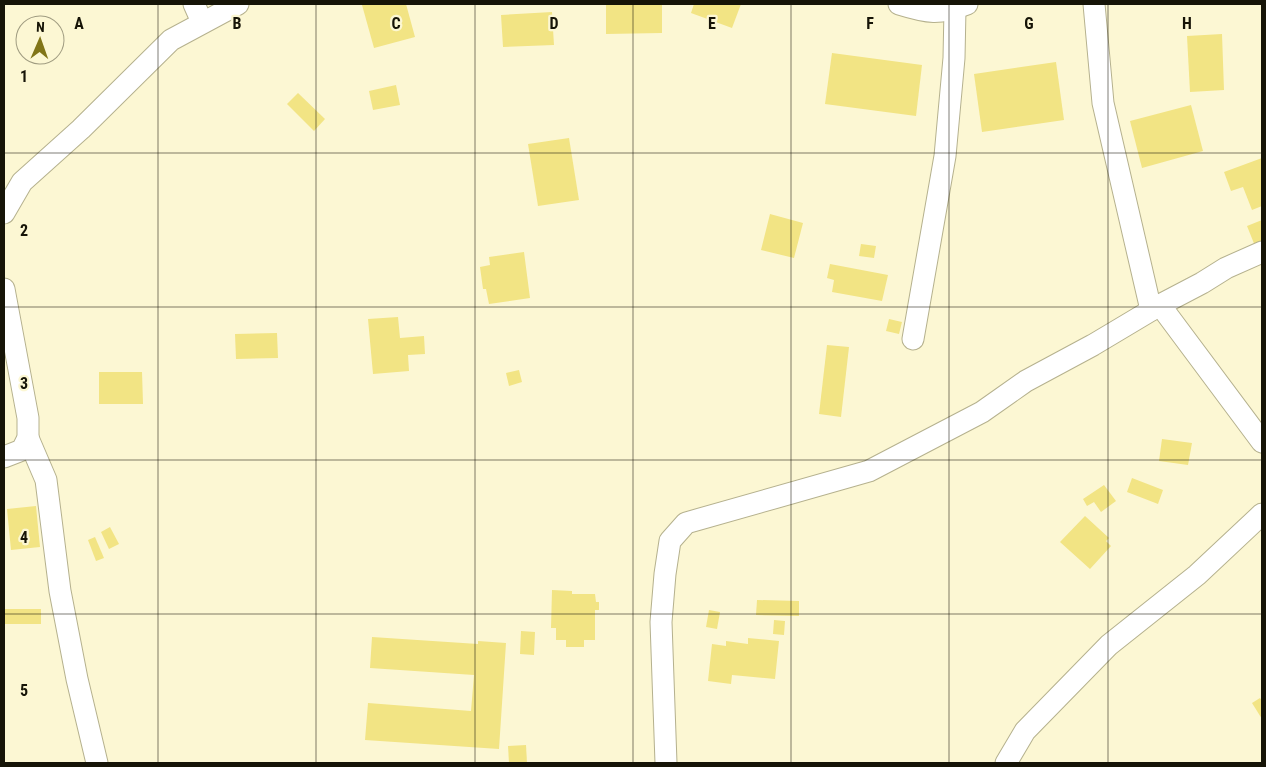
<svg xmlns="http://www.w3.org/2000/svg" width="1266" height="767" font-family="'Roboto Condensed',sans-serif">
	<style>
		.building { fill: #f2e484 }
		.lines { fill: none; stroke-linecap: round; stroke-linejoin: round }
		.minor-casing { stroke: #b5b18e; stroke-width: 23 }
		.minor { stroke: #fff; stroke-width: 21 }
		.grid { fill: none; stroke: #161407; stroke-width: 1; stroke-opacity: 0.55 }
		.grid-label { font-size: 16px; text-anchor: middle; font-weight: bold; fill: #161407; stroke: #fcf7d3; stroke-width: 4.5; stroke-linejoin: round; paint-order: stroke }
	</style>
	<rect width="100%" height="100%" fill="#fcf7d3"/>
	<g class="building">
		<polygon points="369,4 406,4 415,37 374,48 362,5"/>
		<polygon points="606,4 662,4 662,33 606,34"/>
		<polygon points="694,4 741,4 732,28 691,13"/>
		<polygon points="552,12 554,45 503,47 501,15"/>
		<polygon points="1222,34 1224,90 1190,92 1187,36"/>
		<polygon points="832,53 922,65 916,116 825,104"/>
		<polygon points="1056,62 1064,120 982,132 974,74"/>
		<polygon points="396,85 400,105 373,110 369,91"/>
		<polygon points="298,93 325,119 314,131 287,104"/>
		<polygon points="1191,105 1203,151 1142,168 1130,121"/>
		<polygon points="569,138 579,200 538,206 528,144"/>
		<polygon points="1262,158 1262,206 1252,210 1243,187 1231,191 1224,172"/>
		<polygon points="770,214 803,223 794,258 761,250"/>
		<polygon points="1262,220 1262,244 1255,246 1247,226"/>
		<polygon points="861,244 876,246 874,258 859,256"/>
		<polygon points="524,252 530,298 489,304 486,289 483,289 480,267 490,265 489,257"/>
		<polygon points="830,264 888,275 882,301 832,292 834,280 827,278"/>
		<polygon points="398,317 400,338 424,336 425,354 408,355 409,371 373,374 368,319"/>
		<polygon points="889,319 902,322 899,334 886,331"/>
		<polygon points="277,333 278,358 236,359 235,334"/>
		<polygon points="827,345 849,347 841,417 819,414"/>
		<polygon points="519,370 522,382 509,386 506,373"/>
		<polygon points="99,372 142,372 143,404 99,404"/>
		<polygon points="1162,439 1192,443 1188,465 1159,461"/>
		<polygon points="1132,478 1163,490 1158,504 1127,492"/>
		<polygon points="1104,485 1116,501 1101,512 1094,502 1087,506 1083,499"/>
		<polygon points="36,506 40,547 11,550 7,509"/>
		<polygon points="1085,516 1109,538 1106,541 1111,546 1090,569 1060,542"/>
		<polygon points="110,527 119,544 109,549 101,532"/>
		<polygon points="95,537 104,558 96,561 88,540"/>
		<polygon points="552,590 572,591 572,594 595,594 596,602 599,602 599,610 595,610 595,640 584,640 584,647 566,647 566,640 556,640 556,628 551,628"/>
		<polygon points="757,600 799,601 799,616 756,615"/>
		<rect x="4" y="609" width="37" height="15"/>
		<polygon points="709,610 720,612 717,629 706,627"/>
		<polygon points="774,620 785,621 784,635 773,634"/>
		<polygon points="521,631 535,632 534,655 520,654"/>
		<polygon points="372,637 478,644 478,641 506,643 499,749 365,740 368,703 471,711 474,675 370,668"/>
		<polygon points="748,638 779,641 775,679 732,675 731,684 708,681 712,644 726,646 726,641 748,644"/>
		<polygon points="1260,698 1262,701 1262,719 1252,703"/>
		<polygon points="526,745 527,763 509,763 508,746"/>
	</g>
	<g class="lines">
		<defs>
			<g id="minor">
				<polyline points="194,4 202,22"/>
				<path d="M 899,4 C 928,13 939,15 967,4"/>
				<polyline points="1094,4 1103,103 1151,310"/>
				<polyline points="4,213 22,182 81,129 171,40 238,4"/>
				<polyline points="4,289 28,418 28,438 22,450 4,457"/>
				<polyline points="1160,305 1262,442"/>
				<polyline points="913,339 945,156 954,58 955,9"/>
				<polyline points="28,438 46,480 60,591 77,679 97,763"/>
				<polyline points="666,763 661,622 665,574 670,541 686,523 869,471 982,412 1026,381 1093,345 1160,305 1202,283 1226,268 1262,252"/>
				<polyline points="1006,763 1025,731 1109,645 1197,575 1262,514"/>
			</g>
		</defs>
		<use href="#minor" class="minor-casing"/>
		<use href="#minor" class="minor"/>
	</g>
	<path class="grid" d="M 158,4 L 158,763M 316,4 L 316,763M 475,4 L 475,763M 633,4 L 633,763M 791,4 L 791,763M 949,4 L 949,763M 1108,4 L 1108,763M 4,153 L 1262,153M 4,307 L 1262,307M 4,460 L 1262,460M 4,614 L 1262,614"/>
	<g class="grid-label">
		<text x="79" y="29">A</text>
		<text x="237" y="29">B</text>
		<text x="396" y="29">C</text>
		<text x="554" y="29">D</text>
		<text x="712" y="29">E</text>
		<text x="870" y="29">F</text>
		<text x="1029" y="29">G</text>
		<text x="1187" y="29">H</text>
		<text x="24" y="82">1</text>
		<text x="24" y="236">2</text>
		<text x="24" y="389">3</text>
		<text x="24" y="543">4</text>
		<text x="24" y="696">5</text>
	</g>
	<rect width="1266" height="767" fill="none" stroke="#161407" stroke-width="10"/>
	<g transform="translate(40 40) rotate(2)"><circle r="24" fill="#fcf7d3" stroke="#a09c81"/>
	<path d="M0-4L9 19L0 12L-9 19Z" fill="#817517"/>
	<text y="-8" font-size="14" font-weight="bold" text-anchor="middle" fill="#161407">N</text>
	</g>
</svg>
